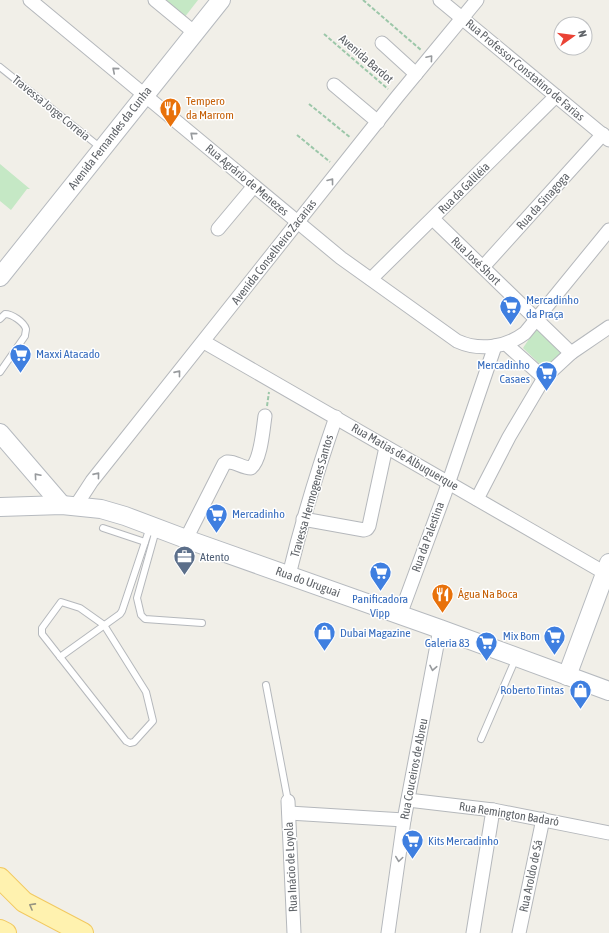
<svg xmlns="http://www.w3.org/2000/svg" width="609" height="933" font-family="'Asap Condensed',sans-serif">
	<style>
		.green { fill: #c5e8c5 }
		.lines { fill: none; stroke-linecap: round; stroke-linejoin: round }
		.lane-casing { stroke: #b5b8bc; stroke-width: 8 }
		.street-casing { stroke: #b5b8bc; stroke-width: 15 }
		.secondary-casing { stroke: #b6babf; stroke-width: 20 }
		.primary-casing { stroke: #f2c960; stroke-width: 22 }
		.path { stroke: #9cc7a9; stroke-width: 2; stroke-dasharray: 4 2; stroke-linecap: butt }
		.lane { stroke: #fff; stroke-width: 6 }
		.street { stroke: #fff; stroke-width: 13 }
		.secondary { stroke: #fff; stroke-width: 18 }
		.primary { stroke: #fff2af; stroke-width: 20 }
		.oneway { stroke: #979a9d }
		.oneway2 { stroke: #979581 }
		.labels { text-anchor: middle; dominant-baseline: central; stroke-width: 3; stroke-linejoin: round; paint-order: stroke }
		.street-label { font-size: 12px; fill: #5f6368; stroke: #fff }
		.food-label { font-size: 12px; fill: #c56008; stroke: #fff; text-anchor: start }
		.shop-label { font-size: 12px; fill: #366cbe; stroke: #fff; text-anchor: start }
		.service-label { font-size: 12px; fill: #4e5e75; stroke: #fff; text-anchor: start }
	</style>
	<rect width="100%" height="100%" fill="#f1efe8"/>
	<g class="green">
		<polygon points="162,0 198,0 184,18"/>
		<polygon points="0,164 30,189 27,189 11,210 0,201"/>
		<polygon points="537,327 562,354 544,368 523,348"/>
	</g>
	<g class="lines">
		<defs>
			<g id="lane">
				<polyline points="0,67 101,148"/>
				<path d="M 0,319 L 5,314 C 12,314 24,322 26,329 C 26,331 25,334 25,336 L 0,372"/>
				<polyline points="103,528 145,542"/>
				<polyline points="156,530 137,598 141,615 145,619 202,623"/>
				<polygon points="61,602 80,608 104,625 146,692 153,721 134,742 130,743 126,741 42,634 42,628"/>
				<polyline points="60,657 120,614 122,611 150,527"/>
				<polyline points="266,685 288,801"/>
				<polyline points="481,739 516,658"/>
			</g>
			<g id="street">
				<path d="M 30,0 L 341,258 L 457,341 C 479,351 505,348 525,333 L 609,230"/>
				<polyline points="155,0 195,33"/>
				<polyline points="440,0 609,140"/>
				<polyline points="382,43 416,74"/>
				<polyline points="334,85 378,122"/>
				<polyline points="433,219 571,353"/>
				<polyline points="218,229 254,186"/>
				<polyline points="483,267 603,134"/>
				<polyline points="371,279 556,96"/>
				<polyline points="204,342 605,573"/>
				<polyline points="506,344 544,378"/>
				<polyline points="477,499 509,437 544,378 571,353 609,327"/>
				<polyline points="75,507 92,481 397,97 477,0"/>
				<polyline points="303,519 364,530 367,529 369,526 386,447"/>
				<path d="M 186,539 L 224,464 L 227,462 C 235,461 242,468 251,468 C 261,460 263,429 265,416"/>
				<path d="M 289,575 C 302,521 318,469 336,417"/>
				<polyline points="400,615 445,493 495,346"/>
				<polyline points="408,800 493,810 609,833"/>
				<polyline points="288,801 294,933"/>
				<polyline points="289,813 404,820"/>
				<polyline points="388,933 404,820 440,629"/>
				<polyline points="473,933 493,810"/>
				<polyline points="519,933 543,819"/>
			</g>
			<g id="secondary">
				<polyline points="0,277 221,0"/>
				<polyline points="0,433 62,505"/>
				<polyline points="0,507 62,505 101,509 125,516 186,539 440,629 609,691"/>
				<polyline points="567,676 609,563"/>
			</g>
			<g id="primary">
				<polyline points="0,878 24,902 83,933"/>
				<polyline points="0,930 6,933"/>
			</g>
		</defs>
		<use href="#lane" class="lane-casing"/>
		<use href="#street" class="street-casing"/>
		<use href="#secondary" class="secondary-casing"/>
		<use href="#primary" class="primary-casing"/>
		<g class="path">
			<polyline points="363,0 421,50"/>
			<polyline points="324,34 388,89"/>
			<polyline points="309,104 351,138"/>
			<polyline points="297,135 330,162"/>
			<polyline points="267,406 269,392"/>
		</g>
		<use href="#lane" class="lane"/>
		<use href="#street" class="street"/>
		<use href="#secondary" class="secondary"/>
		<use href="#primary" class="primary"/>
	</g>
	<defs><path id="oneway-chevron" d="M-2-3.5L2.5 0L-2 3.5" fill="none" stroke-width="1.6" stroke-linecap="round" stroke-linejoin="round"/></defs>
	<g class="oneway">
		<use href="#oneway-chevron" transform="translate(430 58) rotate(-50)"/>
		<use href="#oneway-chevron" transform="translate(115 70) rotate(-140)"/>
		<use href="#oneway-chevron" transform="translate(193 135) rotate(-140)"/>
		<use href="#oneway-chevron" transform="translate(331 181) rotate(-52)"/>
		<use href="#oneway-chevron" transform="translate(178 373) rotate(-51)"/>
		<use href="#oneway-chevron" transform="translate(97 475) rotate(-51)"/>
		<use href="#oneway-chevron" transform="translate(37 476) rotate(-131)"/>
		<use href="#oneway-chevron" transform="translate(433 668) rotate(101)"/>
		<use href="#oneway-chevron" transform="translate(399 859) rotate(98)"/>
	</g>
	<use class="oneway2" href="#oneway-chevron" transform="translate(32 906) rotate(-151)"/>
	<defs>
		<symbol id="restaurant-pin" viewBox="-11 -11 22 30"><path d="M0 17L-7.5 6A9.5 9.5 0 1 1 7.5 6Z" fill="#e8710a" stroke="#fff"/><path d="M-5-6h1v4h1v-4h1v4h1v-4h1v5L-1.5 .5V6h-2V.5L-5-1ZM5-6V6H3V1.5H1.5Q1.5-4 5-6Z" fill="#fff"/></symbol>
		<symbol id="supermarket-pin" viewBox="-11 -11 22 30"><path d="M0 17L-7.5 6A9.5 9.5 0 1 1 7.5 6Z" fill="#3f7fe0" stroke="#fff"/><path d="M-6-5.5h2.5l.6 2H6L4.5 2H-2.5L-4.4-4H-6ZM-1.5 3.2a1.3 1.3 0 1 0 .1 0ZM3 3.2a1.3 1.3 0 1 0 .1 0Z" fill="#fff"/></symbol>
		<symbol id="office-pin" viewBox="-11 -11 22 30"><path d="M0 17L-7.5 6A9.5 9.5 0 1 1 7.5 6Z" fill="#5c6f8a" stroke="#fff"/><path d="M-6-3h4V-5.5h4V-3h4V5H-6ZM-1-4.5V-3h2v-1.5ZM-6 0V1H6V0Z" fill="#fff"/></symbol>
		<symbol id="shop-pin" viewBox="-11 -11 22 30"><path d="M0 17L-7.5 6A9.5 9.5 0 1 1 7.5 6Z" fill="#3f7fe0" stroke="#fff"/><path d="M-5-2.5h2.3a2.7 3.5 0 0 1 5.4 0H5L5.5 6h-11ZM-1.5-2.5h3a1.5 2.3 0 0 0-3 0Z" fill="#fff"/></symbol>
	</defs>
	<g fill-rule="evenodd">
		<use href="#restaurant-pin" x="158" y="96" width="25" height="34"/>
		<use href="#supermarket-pin" x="498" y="294" width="25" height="34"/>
		<use href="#supermarket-pin" x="8" y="342" width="25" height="34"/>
		<use href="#supermarket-pin" x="534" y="360" width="25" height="34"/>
		<use href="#supermarket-pin" x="204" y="502" width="25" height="34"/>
		<use href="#office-pin" x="172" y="544" width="25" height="34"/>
		<use href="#supermarket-pin" x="368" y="560" width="25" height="34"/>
		<use href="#restaurant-pin" x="430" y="582" width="25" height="34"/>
		<use href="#shop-pin" x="312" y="620" width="25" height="34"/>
		<use href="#supermarket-pin" x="542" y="624" width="25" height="34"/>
		<use href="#supermarket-pin" x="474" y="630" width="25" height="34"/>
		<use href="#shop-pin" x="568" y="678" width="25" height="34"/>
		<use href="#supermarket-pin" x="400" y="828" width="25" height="34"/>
	</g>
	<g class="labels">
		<g class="street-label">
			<text transform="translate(366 59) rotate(41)">Avenida Bardot</text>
			<text transform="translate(525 70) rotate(40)">Rua Professor Constatino de Farias</text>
			<text transform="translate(51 108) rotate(39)">Travessa Jorge Correia</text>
			<text transform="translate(110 138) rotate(-52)">Avenida Fernandes da Cunha</text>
			<text transform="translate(247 180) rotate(40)">Rua Agrário de Menezes</text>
			<text transform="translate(464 188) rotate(-45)">Rua da Galiléia</text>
			<text transform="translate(543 201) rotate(-48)">Rua da Sinagoga</text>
			<text transform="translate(274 252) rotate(-52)">Avenida Conselheiro Zacarias</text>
			<text transform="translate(476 261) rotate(44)">Rua José Short</text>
			<text transform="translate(405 457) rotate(30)">Rua Matias de Albuquerque</text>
			<text transform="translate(312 496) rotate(-74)">Travessa Hermogenes Santos</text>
			<text transform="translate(428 537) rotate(-70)">Rua da Palestina</text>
			<text transform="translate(308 582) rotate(20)">Rua do Uruguai</text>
			<text transform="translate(414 769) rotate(-79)">Rua Couceiros de Abreu</text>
			<text transform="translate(509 814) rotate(9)">Rua Remington Badaró</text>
			<text transform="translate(291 867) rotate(-93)">Rua Inácio de Loyola</text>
			<text transform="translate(531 876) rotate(-78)">Rua Aroldo de Sá</text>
		</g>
		<g class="food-label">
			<text x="186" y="101">Tempero<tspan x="186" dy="14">da Marrom</tspan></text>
			<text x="458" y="594">Água Na Boca</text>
		</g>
		<g class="shop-label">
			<text x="526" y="300">Mercadinho<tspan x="526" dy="14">da Praça</tspan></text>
			<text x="36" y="354">Maxxi Atacado</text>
			<text x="530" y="365" text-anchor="end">Mercadinho<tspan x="530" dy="14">Casaes</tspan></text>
			<text x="232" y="514">Mercadinho</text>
			<text x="380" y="599" text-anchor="middle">Panificadora<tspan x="380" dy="14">Vipp</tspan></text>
			<text x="340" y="633">Dubai Magazine</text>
			<text x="540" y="636" text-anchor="end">Mix Bom</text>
			<text x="470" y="643" text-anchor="end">Galeria 83</text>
			<text x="564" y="690" text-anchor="end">Roberto Tintas</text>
			<text x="428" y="841">Kits Mercadinho</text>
		</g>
		<g class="service-label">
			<text x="200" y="557">Atento</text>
		</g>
	</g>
	<g transform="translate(573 36) rotate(76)"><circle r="19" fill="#ffffff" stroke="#bfc1c3"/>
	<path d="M0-3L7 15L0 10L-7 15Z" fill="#ea4335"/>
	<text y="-6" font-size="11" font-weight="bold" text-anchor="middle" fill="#5f6368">N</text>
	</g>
</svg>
